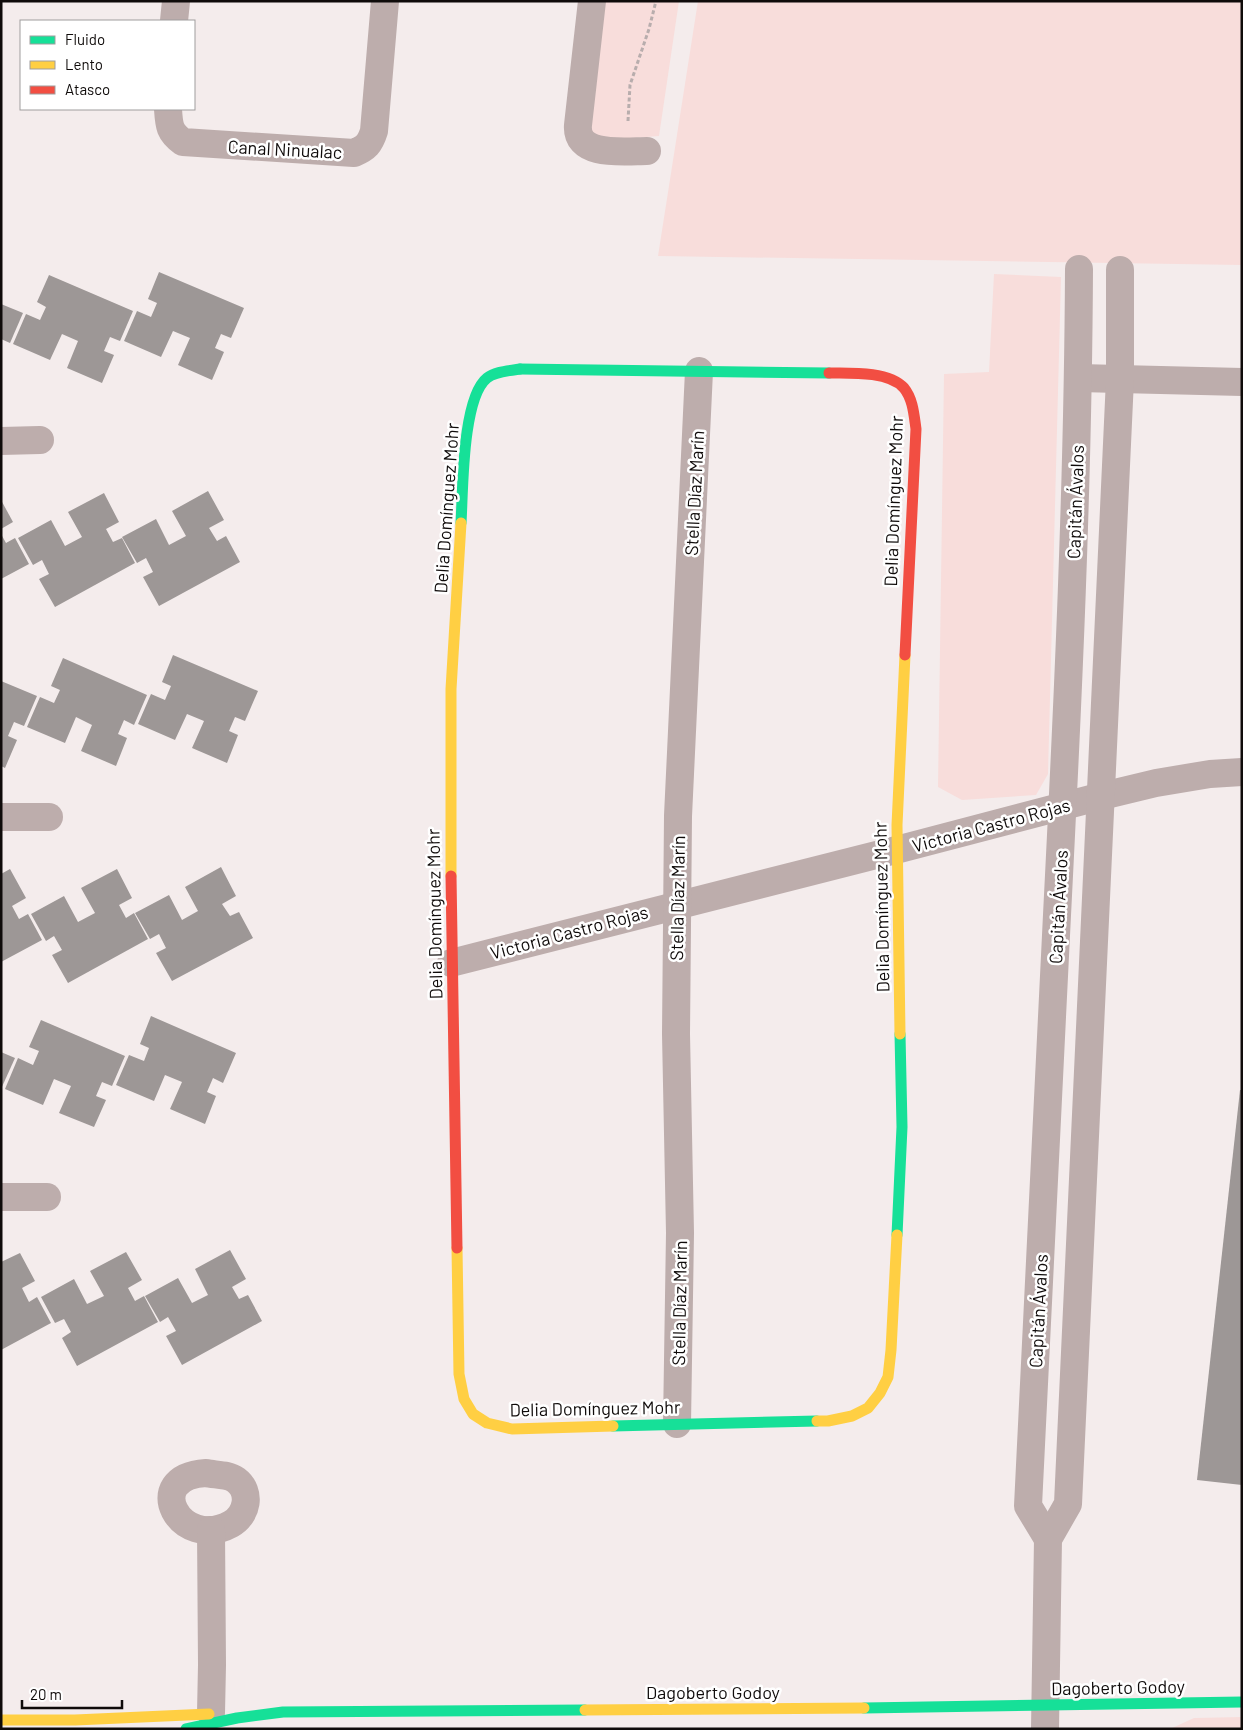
<svg xmlns="http://www.w3.org/2000/svg" width="1243" height="1730" font-family="Barlow,sans-serif">
	<style>
		.green { fill: #f8dddb }
		.building { fill: #9d9796 }
		.lines { fill: none; stroke-linecap: round; stroke-linejoin: round }
		.path { stroke: #b8adad; stroke-width: 3; stroke-dasharray: 4 2.5; stroke-linecap: butt }
		.street { stroke: #bdadac; stroke-width: 28 }
		.fast { stroke: #16e098; stroke-width: 11 }
		.slow { stroke: #ffcf43; stroke-width: 11 }
		.jam { stroke: #f24e42; stroke-width: 11 }
		.labels { text-anchor: middle; dominant-baseline: central; stroke-width: 5; stroke-linejoin: round; paint-order: stroke }
		.street-label { font-size: 18px; fill: #0f0b0a; stroke: #fff }
	</style>
	<rect width="100%" height="100%" fill="#f4ecec"/>
	<g class="green">
		<polygon points="602,1 679,1 659,136 608,140 592,133 589,125"/>
		<polygon points="698,1 1242,1 1242,265 658,256"/>
		<polygon points="994,274 1061,277 1048,774 1036,795 962,800 938,787 944,374 989,372"/>
		<polygon points="1242,1717 1242,1729 1170,1729 1194,1718"/>
	</g>
	<g class="building">
		<polygon points="159,272 244,308 231,338 221,334 215,348 224,352 212,380 178,365 190,338 173,331 161,357 124,341 137,311 151,317 157,303 148,299"/>
		<polygon points="49,275 133,311 120,341 110,337 104,351 114,355 102,383 67,368 78,341 62,334 50,360 13,344 26,314 40,320 46,307 37,302"/>
		<polygon points="1,304 23,313 10,343 1,339"/>
		<polygon points="208,491 224,520 209,528 217,541 226,536 240,562 159,606 143,577 153,572 146,558 137,563 122,537 156,519 169,545 186,536 172,511"/>
		<polygon points="104,493 119,522 106,529 113,542 122,538 135,563 55,607 39,579 49,574 42,560 33,565 18,538 51,520 65,546 82,537 68,512"/>
		<polygon points="1,500 13,522 1,529"/>
		<polygon points="1,534 6,543 15,538 29,564 1,579"/>
		<polygon points="173,655 258,691 245,721 235,717 229,731 238,735 227,763 192,748 204,721 187,714 175,740 138,724 151,694 165,700 171,686 162,682"/>
		<polygon points="63,658 147,695 134,725 124,720 118,734 127,738 116,766 81,751 92,725 76,717 65,743 27,727 40,697 54,703 60,690 51,686"/>
		<polygon points="1,681 37,696 24,726 14,722 8,736 17,740 5,768 1,766"/>
		<polygon points="221,867 236,896 222,904 230,916 239,912 253,938 172,981 156,953 166,948 159,934 150,939 135,913 169,895 182,920 198,911 185,887"/>
		<polygon points="10,869 26,898 12,906 19,919 28,914 42,940 1,962 1,874"/>
		<polygon points="117,869 132,898 119,905 126,918 134,913 148,939 68,983 52,955 62,950 54,936 46,941 31,914 64,896 78,922 95,913 81,888"/>
		<polygon points="151,1016 236,1053 223,1083 213,1078 207,1092 216,1096 205,1124 170,1109 182,1082 165,1075 154,1101 116,1085 129,1055 144,1061 149,1048 140,1044"/>
		<polygon points="41,1020 125,1056 112,1086 102,1082 96,1096 106,1100 94,1127 59,1113 71,1086 54,1079 43,1105 5,1089 18,1058 33,1065 39,1051 29,1047"/>
		<polygon points="1,1052 15,1058 1,1089"/>
		<polygon points="1240,1090 1242,1090 1242,1485 1197,1480"/>
		<polygon points="230,1250 246,1279 232,1287 239,1299 248,1295 262,1321 182,1365 166,1336 176,1331 168,1317 160,1322 145,1296 178,1278 192,1303 208,1295 195,1269"/>
		<polygon points="126,1252 142,1280 128,1288 135,1301 144,1296 158,1322 77,1366 62,1338 71,1332 64,1319 55,1323 41,1297 74,1279 87,1304 104,1296 90,1271"/>
		<polygon points="20,1253 35,1281 22,1288 29,1302 37,1297 51,1323 1,1350 1,1262"/>
	</g>
	<g class="lines">
		<polyline class="path" points="628,121 630,85 649,29 656,1"/>
		<g class="street">
			<path d="M 592,1 L 578,125 C 575,158 626,151 647,151"/>
			<polyline points="174,21 176,1"/>
			<path d="M 168,109 C 169,125 169,132 183,142 L 354,153 C 366,148 370,144 374,131 L 385,1"/>
			<polyline points="1079,378 1242,382"/>
			<polyline points="1,441 40,440"/>
			<polyline points="1,817 49,817"/>
			<polyline points="451,963 896,850 1102,796 1156,783 1210,774 1242,772"/>
			<polyline points="1,1197 47,1197"/>
			<polyline points="677,1424 680,1233 676,1034 678,816 699,371"/>
			<path d="M 206,1473 C 215,1475 228,1474 236,1480 C 252,1492 247,1515 231,1524 C 180,1552 140,1477 206,1473 Z"/>
			<polyline points="211,1530 212,1665 211,1713"/>
			<path d="M 1048,1539 L 1028,1506 C 1038,1309 1048,1112 1057,915 C 1068,700 1078,485 1079,269"/>
			<polyline points="1045,1729 1048,1539 1068,1504 1120,379 1120,270"/>
		</g>
		<g class="fast">
			<polyline points="520,369 829,373"/>
			<path d="M 461,523 C 463,491 462,398 487,378 C 496,371 509,371 520,369"/>
			<polyline points="897,1235 902,1127 900,1034"/>
			<polyline points="613,1426 817,1421"/>
			<polyline points="864,1708 1242,1702"/>
			<polyline points="186,1729 237,1718 283,1712 585,1710"/>
		</g>
		<g class="slow">
			<polyline points="451,876 451,689 461,523"/>
			<polyline points="900,1034 897,825 905,655"/>
			<polyline points="457,1248 459,1374 464,1399 473,1414 487,1423 512,1429 613,1426"/>
			<polyline points="817,1421 828,1421 852,1416 868,1408 880,1393 888,1377 891,1350 897,1235"/>
			<polyline points="585,1710 864,1708"/>
			<polyline points="1,1720 75,1720 209,1714"/>
		</g>
		<g class="jam">
			<path d="M 829,373 C 850,373 889,371 904,388 C 913,399 914,415 916,429 L 905,655"/>
			<polyline points="451,876 457,1248"/>
		</g>
	</g>
	<g class="labels">
		<g class="street-label">
			<text transform="translate(285 149) rotate(3)">Canal Ninualac</text>
			<text transform="translate(694 493) rotate(-87)">Stella Díaz Marín</text>
			<text transform="translate(893 501) rotate(-88)">Delia Domínguez Mohr</text>
			<text transform="translate(1075 502) rotate(-88)">Capitán Ávalos</text>
			<text transform="translate(446 508) rotate(-86)">Delia Domínguez Mohr</text>
			<text transform="translate(991 825) rotate(-15)">Victoria Castro Rojas</text>
			<text transform="translate(677 898) rotate(-89)">Stella Díaz Marín</text>
			<text transform="translate(881 907) rotate(-91)">Delia Domínguez Mohr</text>
			<text transform="translate(1058 907) rotate(-87)">Capitán Ávalos</text>
			<text transform="translate(434 914) rotate(-91)">Delia Domínguez Mohr</text>
			<text transform="translate(569 932) rotate(-15)">Victoria Castro Rojas</text>
			<text transform="translate(679 1303) rotate(-89)">Stella Díaz Marín</text>
			<text transform="translate(1038 1311) rotate(-87)">Capitán Ávalos</text>
			<text transform="translate(595 1408) rotate(-1)">Delia Domínguez Mohr</text>
			<text transform="translate(1118 1687) rotate(-1)">Dagoberto Godoy</text>
			<text x="713" y="1692">Dagoberto Godoy</text>
		</g>
	</g>
	<rect width="1243" height="1730" fill="none" stroke="#0f0b0a" stroke-width="5"/>
	<rect x="20" y="20" width="175" height="90" fill="#ffffff" stroke="#9f9d9d"/>
	<rect x="30" y="36" width="25" height="8" fill="#16e098" stroke="#9f9d9d"/>
	<text x="65" y="45" font-size="15" fill="#0f0b0a">Fluido</text>
	<rect x="30" y="61" width="25" height="8" fill="#ffcf43" stroke="#9f9d9d"/>
	<text x="65" y="70" font-size="15" fill="#0f0b0a">Lento</text>
	<rect x="30" y="86" width="25" height="8" fill="#f24e42" stroke="#9f9d9d"/>
	<text x="65" y="95" font-size="15" fill="#0f0b0a">Atasco</text>
	<path d="M22 1700v8h100v-8" fill="none" stroke="#0f0b0a" stroke-width="2.5"/>
	<text x="30" y="1700" font-size="15" fill="#0f0b0a" stroke="#ffffff" stroke-width="4" paint-order="stroke">20 m</text>
</svg>
